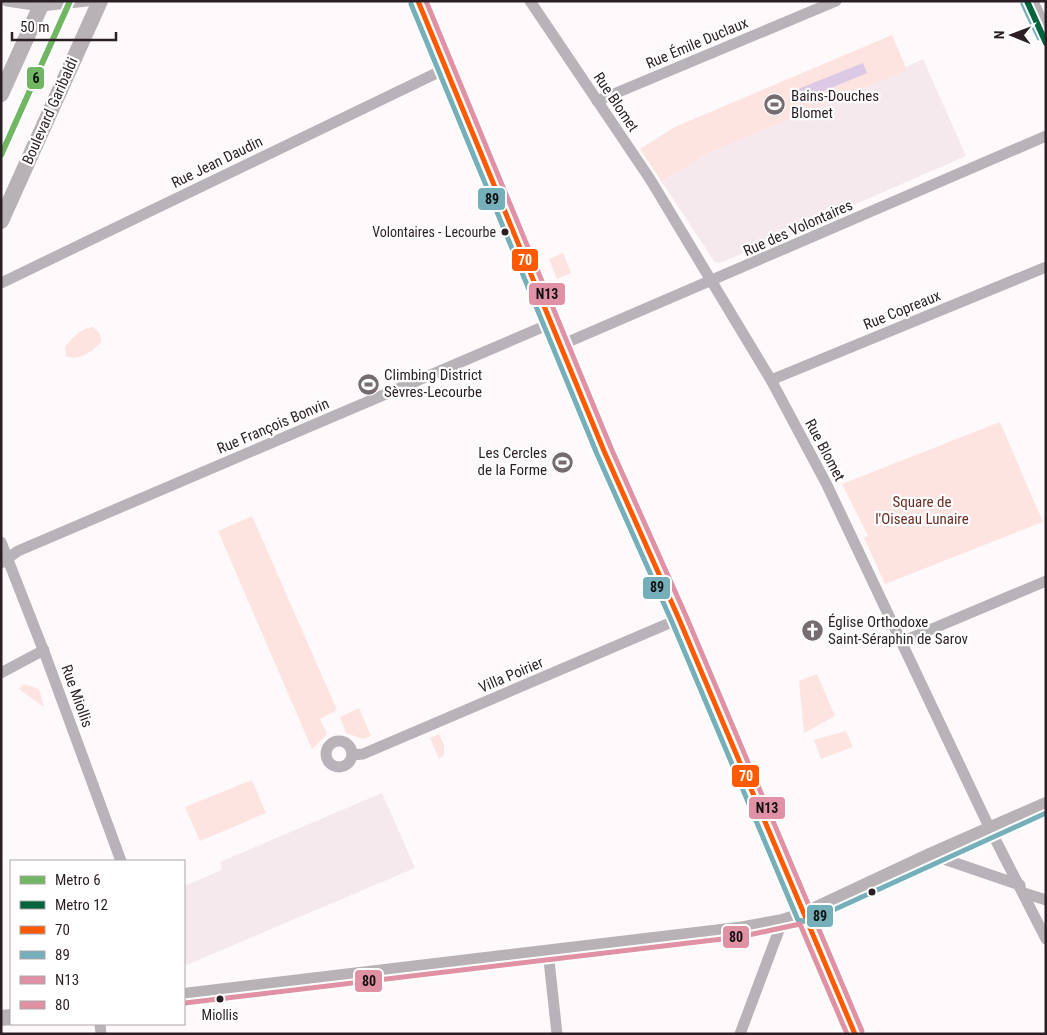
<svg xmlns="http://www.w3.org/2000/svg" width="1047" height="1035" font-family="'Roboto Condensed',sans-serif">
	<style>
		.built { fill: #f5e9ee }
		.green { fill: #fde4e1 }
		.water { fill: #dbc9e5 }
		.lines { fill: none; stroke-linecap: round; stroke-linejoin: round }
		.street { stroke: #b8b3b8; stroke-width: 11 }
		.secondary { stroke: #b8b2b6; stroke-width: 16 }
		.bus-1-casing { stroke: #fff; stroke-width: 9 }
		.bus-2-casing { stroke: #fff; stroke-width: 9 }
		.bus-3-casing { stroke: #fff; stroke-width: 9 }
		.bus-4-casing { stroke: #fff; stroke-width: 9 }
		.bus-1 { stroke: #ff5a00; stroke-width: 5 }
		.bus-2 { stroke: #75afba; stroke-width: 5 }
		.bus-3 { stroke: #e191a5; stroke-width: 5 }
		.bus-4 { stroke: #e191a4; stroke-width: 5 }
		.metro-1-casing { stroke: #fff; stroke-width: 10 }
		.metro-2-casing { stroke: #fff; stroke-width: 10 }
		.metro-1 { stroke: #71b663; stroke-width: 6 }
		.metro-2 { stroke: #00643c; stroke-width: 6 }
		.bus-dot { fill: #2b1f25; stroke: #fff; stroke-width: 2 }
		.labels { text-anchor: middle; dominant-baseline: central; stroke-width: 4.5; stroke-linejoin: round; paint-order: stroke }
		.bus-label { font-size: 14px; fill: #2b1f25; stroke: #fff; text-anchor: end }
		.street-label { font-size: 15px; fill: #2b1f25; stroke: #fff }
		.poi-label { font-size: 15px; fill: #2b1f25; stroke: #fff; text-anchor: start }
		.park-label { font-size: 15px; fill: #6b2c24; stroke: #fff }
		.line-badge { stroke: #fff; stroke-width: 2 }
		.badge-label { font-size: 14px; text-anchor: middle; font-weight: bold; fill: #fff }
		.pale-badge-label { font-size: 14px; text-anchor: middle; font-weight: bold; fill: #111 }
	</style>
	<rect width="100%" height="100%" fill="#fef9fb"/>
	<g class="built">
		<polygon points="923,59 966,156 720,263 714,261 662,182 709,153 907,70 906,67"/>
		<polygon points="382,793 415,868 184,966 184,886 222,870 220,862"/>
	</g>
	<g class="green">
		<polygon points="892,35 907,70 709,153 662,182 640,149 675,127"/>
		<polygon points="563,253 571,273 557,279 549,259"/>
		<path d="M 92,327 C 99,331 101,334 101,342 C 93,351 78,362 66,356 L 65,347 C 72,338 80,329 92,327 Z"/>
		<polygon points="1000,422 1043,522 885,584 864,538 868,536 842,484"/>
		<polygon points="252,516 337,710 320,719 327,734 312,749 218,531"/>
		<polygon points="817,674 835,716 804,733 799,681"/>
		<polygon points="24,684 39,689 44,707 19,689"/>
		<polygon points="359,708 371,736 363,739 346,733 340,717"/>
		<polygon points="846,731 853,747 821,759 814,740"/>
		<polygon points="439,734 444,745 444,755 439,759 430,738"/>
		<polygon points="252,780 266,813 200,841 185,807"/>
	</g>
	<polygon class="water" points="863,63 867,73 797,102 793,91"/>
	<g class="lines">
		<g class="street">
			<polyline points="7,1 41,6 87,1"/>
			<polyline points="530,1 650,179 771,380 826,483 990,829 1046,939"/>
			<polyline points="597,101 836,1"/>
			<polyline points="1,283 445,69"/>
			<polyline points="561,345 1046,136"/>
			<polyline points="771,380 1046,267"/>
			<polyline points="1,542 46,657 121,861"/>
			<polyline points="1,563 18,551 552,323"/>
			<polyline points="901,642 1046,581"/>
			<polyline points="1,673 44,650"/>
			<circle cx="339" cy="754" r="13"/>
			<polyline points="352,755 363,754 679,619"/>
			<polyline points="932,855 1020,885"/>
			<polyline points="1024,893 1046,900"/>
			<polyline points="548,951 557,1034"/>
			<polyline points="100,1024 101,1034"/>
			<polyline points="740,1034 782,922"/>
		</g>
		<g class="secondary">
			<polyline points="418,1 604,451 679,619 855,1034"/>
			<polyline points="1030,1 1046,35"/>
			<polyline points="1,94 43,1"/>
			<polyline points="1,221 100,1"/>
			<polyline points="184,996 738,930 782,922 804,915 932,855 1046,805"/>
			<polyline points="1,1018 11,1017"/>
		</g>
		<defs>
			<polyline id="bus-1" points="418,1 604,451 679,619 855,1034"/>
			<g id="bus-2">
				<polyline points="411,4 597,454 672,622 798,920 807,922 1046,813"/>
				<polyline points="1023,4 1039,38"/>
			</g>
			<polyline id="bus-3" points="426,1 611,448 686,616 862,1031"/>
			<polyline id="bus-4" points="185,1003 739,937 800,924 847,1034"/>
		</defs>
		<use href="#bus-1" class="bus-1-casing"/>
		<use href="#bus-2" class="bus-2-casing"/>
		<use href="#bus-3" class="bus-3-casing"/>
		<use href="#bus-4" class="bus-4-casing"/>
		<use href="#bus-1" class="bus-1"/>
		<use href="#bus-2" class="bus-2"/>
		<use href="#bus-3" class="bus-3"/>
		<use href="#bus-4" class="bus-4"/>
		<defs>
			<polyline id="metro-1" points="1,155 70,1"/>
			<polyline id="metro-2" points="1027,1 1046,43"/>
		</defs>
		<use href="#metro-1" class="metro-1-casing"/>
		<use href="#metro-2" class="metro-2-casing"/>
		<use href="#metro-1" class="metro-1"/>
		<use href="#metro-2" class="metro-2"/>
	</g>
	<defs>
		<symbol id="stadium-disc" viewBox="-11 -11 22 22"><circle r="9.5" fill="#756b70" stroke="#fff"/><path d="M0-5a6.5 5 0 1 0 0 10a6.5 5 0 1 0 0-10ZM-3.5-1.8h7v3.6h-7Z" fill="#fff"/></symbol>
		<symbol id="church-disc" viewBox="-11 -11 22 22"><circle r="9.5" fill="#756b70" stroke="#fff"/><path d="M-1.2-6h2.4v3.5h3.3v2.4h-3.3V6h-2.4V-.1h-3.3v-2.4h3.3Z" fill="#fff"/></symbol>
	</defs>
	<g fill-rule="evenodd">
		<use href="#stadium-disc" x="762" y="92" width="25" height="25"/>
		<use href="#stadium-disc" x="356" y="372" width="25" height="25"/>
		<use href="#stadium-disc" x="550" y="450" width="25" height="25"/>
		<use href="#church-disc" x="800" y="618" width="25" height="25"/>
	</g>
	<g class="bus-dot">
		<circle cx="505" cy="232" r="4.5"/>
		<circle cx="872" cy="892" r="4.5"/>
		<circle cx="220" cy="999" r="4.5"/>
	</g>
	<g class="labels">
		<g class="bus-label">
			<text x="496" y="232">Volontaires - Lecourbe</text>
			<text x="220" y="1015" text-anchor="middle">Miollis</text>
		</g>
		<g class="street-label">
			<text transform="translate(697 43) rotate(-23)">Rue Émile Duclaux</text>
			<text transform="translate(616 102) rotate(56)">Rue Blomet</text>
			<text transform="translate(50 111) rotate(-66)">Boulevard Garibaldi</text>
			<text transform="translate(217 162) rotate(-26)">Rue Jean Daudin</text>
			<text transform="translate(798 228) rotate(-24)">Rue des Volontaires</text>
			<text transform="translate(902 310) rotate(-22)">Rue Copreaux</text>
			<text transform="translate(273 426) rotate(-23)">Rue François Bonvin</text>
			<text transform="translate(825 450) rotate(62)">Rue Blomet</text>
			<text transform="translate(511 675) rotate(-23)">Villa Poirier</text>
			<text transform="translate(77 696) rotate(70)">Rue Miollis</text>
		</g>
		<g class="poi-label">
			<text x="791" y="96">Bains-Douches<tspan x="791" dy="17">Blomet</tspan></text>
			<text x="384" y="375">Climbing District<tspan x="384" dy="17">Sèvres-Lecourbe</tspan></text>
			<text x="547" y="453" text-anchor="end">Les Cercles<tspan x="547" dy="17">de la Forme</tspan></text>
			<text x="828" y="622">Église Orthodoxe<tspan x="828" dy="17">Saint-Séraphin de Sarov</tspan></text>
		</g>
		<g class="park-label">
			<text x="922" y="502">Square de<tspan x="922" dy="17">l'Oiseau Lunaire</tspan></text>
		</g>
	</g>
	<g class="line-badge">
		<rect x="26" y="66" width="19" height="24" rx="5" fill="#71b663"/>
		<rect x="477" y="187" width="29" height="24" rx="5" fill="#75afba"/>
		<rect x="511" y="248" width="28" height="24" rx="5" fill="#ff5a00"/>
		<rect x="528" y="282" width="38" height="24" rx="5" fill="#e191a5"/>
		<rect x="642" y="576" width="29" height="24" rx="5" fill="#75afba"/>
		<rect x="731" y="764" width="29" height="24" rx="5" fill="#ff5a00"/>
		<rect x="748" y="796" width="38" height="24" rx="5" fill="#e191a5"/>
		<rect x="806" y="904" width="28" height="24" rx="5" fill="#75afba"/>
		<rect x="722" y="925" width="28" height="24" rx="5" fill="#e191a4"/>
		<rect x="354" y="969" width="29" height="24" rx="5" fill="#e191a4"/>
	</g>
	<g class="badge-label">
		<text x="525" y="265">70</text>
		<text x="746" y="781">70</text>
	</g>
	<g class="pale-badge-label">
		<text x="36" y="83">6</text>
		<text x="492" y="204">89</text>
		<text x="547" y="299">N13</text>
		<text x="657" y="592">89</text>
		<text x="767" y="813">N13</text>
		<text x="820" y="921">89</text>
		<text x="736" y="942">80</text>
		<text x="369" y="986">80</text>
	</g>
	<rect width="1047" height="1035" fill="none" stroke="#2b1f25" stroke-width="5"/>
	<rect x="10" y="860" width="175" height="165" fill="#ffffff" stroke="#aaa5a8"/>
	<rect x="20" y="876" width="25" height="8" fill="#71b663" stroke="#aaa5a8"/>
	<text x="55" y="885" font-size="15" fill="#2b1f25">Metro 6</text>
	<rect x="20" y="901" width="25" height="8" fill="#00643c" stroke="#aaa5a8"/>
	<text x="55" y="910" font-size="15" fill="#2b1f25">Metro 12</text>
	<rect x="20" y="926" width="25" height="8" fill="#ff5a00" stroke="#aaa5a8"/>
	<text x="55" y="935" font-size="15" fill="#2b1f25">70</text>
	<rect x="20" y="951" width="25" height="8" fill="#75afba" stroke="#aaa5a8"/>
	<text x="55" y="960" font-size="15" fill="#2b1f25">89</text>
	<rect x="20" y="976" width="25" height="8" fill="#e191a5" stroke="#aaa5a8"/>
	<text x="55" y="985" font-size="15" fill="#2b1f25">N13</text>
	<rect x="20" y="1001" width="25" height="8" fill="#e191a4" stroke="#aaa5a8"/>
	<text x="55" y="1010" font-size="15" fill="#2b1f25">80</text>
	<g transform="translate(1012 35) rotate(271)" stroke="#ffffff" stroke-width="4" paint-order="stroke">
	<path d="M0-4L9 19L0 12L-9 19Z" fill="#2b1f25"/>
	<text y="-8" font-size="14" font-weight="bold" text-anchor="middle" fill="#2b1f25">N</text>
	</g>
	<path d="M12 32v8h104v-8" fill="none" stroke="#2b1f25" stroke-width="2.5"/>
	<text x="20" y="32" font-size="15" fill="#2b1f25" stroke="#ffffff" stroke-width="4" paint-order="stroke">50 m</text>
</svg>
